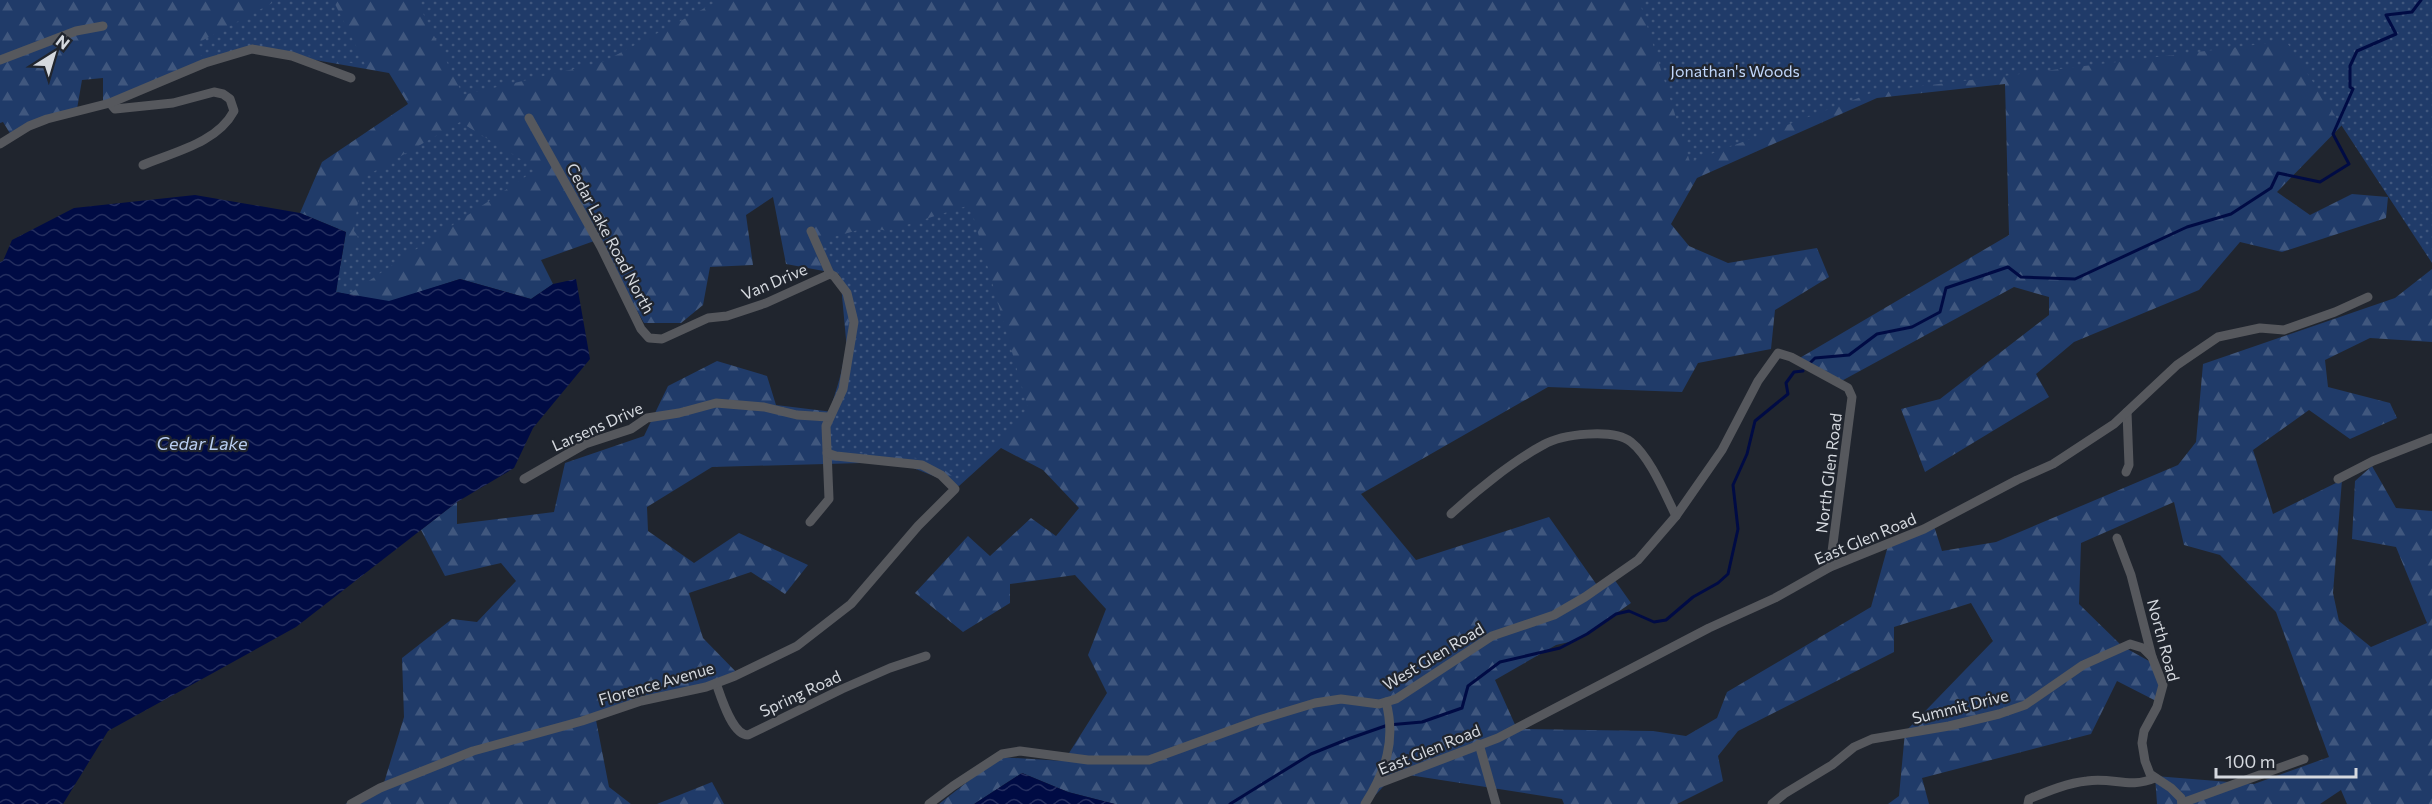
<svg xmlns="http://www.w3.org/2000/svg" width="2432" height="804" font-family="Commissioner,sans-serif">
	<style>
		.forest { fill: url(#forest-firs) }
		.park { fill: url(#park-dots) }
		.water { fill: url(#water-waves) }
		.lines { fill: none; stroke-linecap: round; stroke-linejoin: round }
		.stream { stroke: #000b44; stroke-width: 3 }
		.minor { stroke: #56585d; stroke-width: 9 }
		.labels { text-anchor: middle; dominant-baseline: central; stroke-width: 4.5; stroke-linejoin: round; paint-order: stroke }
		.park-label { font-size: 16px; fill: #c0d6fa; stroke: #20252e }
		.street-label { font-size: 16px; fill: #d5d9df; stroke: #20252e }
		.water-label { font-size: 18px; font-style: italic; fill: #b9cef2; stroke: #20252e }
	</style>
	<defs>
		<pattern id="forest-firs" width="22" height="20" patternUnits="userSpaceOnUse" patternTransform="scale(1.5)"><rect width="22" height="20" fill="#203b69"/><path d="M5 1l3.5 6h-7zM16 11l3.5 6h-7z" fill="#40577e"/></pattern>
		<pattern id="park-dots" width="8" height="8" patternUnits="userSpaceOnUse" patternTransform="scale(1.5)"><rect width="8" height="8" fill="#203b69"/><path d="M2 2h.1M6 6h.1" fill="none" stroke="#40577e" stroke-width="1.8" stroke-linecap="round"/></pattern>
		<pattern id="water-waves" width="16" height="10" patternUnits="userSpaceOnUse" patternTransform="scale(1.5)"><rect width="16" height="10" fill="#000b44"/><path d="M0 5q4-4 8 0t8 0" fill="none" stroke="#242e5f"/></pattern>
	</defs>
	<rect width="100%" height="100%" fill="#20252e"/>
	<g class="forest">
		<polygon points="0,0 2432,0 2344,123 2277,192 2310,215 2352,194 2388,197 2386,218 2282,252 2240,242 2199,290 2074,342 2036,374 2049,397 1925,472 1901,409 1940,399 2049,315 2049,297 2014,287 1836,384 1798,359 2009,235 2005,84 1877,98 1697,178 1671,224 1689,246 1728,263 1817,248 1829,277 1775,310 1771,349 1698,363 1682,392 1548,387 1361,494 1416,560 1549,517 1599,588 1614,579 1631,603 1578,640 1556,645 1495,680 1517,729 1653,731 1686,736 1717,718 1727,692 1871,607 1889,542 1933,523 1942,551 1996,542 2178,465 2196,442 2203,364 2395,298 2432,269 2432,342 2370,338 2325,360 2328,387 2390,403 2397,418 2350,439 2309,410 2253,450 2273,514 2342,480 2333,593 2339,621 2371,647 2427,623 2396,547 2352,539 2355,481 2372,466 2396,508 2432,511 2432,804 2347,804 2341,790 2320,804 2157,804 2155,776 2254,784 2329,757 2276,612 2220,555 2184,545 2174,502 2081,543 2079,604 2122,646 2158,666 2160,703 2117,681 2091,734 1922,778 1929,804 1888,804 1899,796 1905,732 1993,641 1971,603 1894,627 1894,652 1738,731 1718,756 1723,781 1677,804 1564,804 1562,799 1396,773 1367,804 1115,804 1068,792 1022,773 974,804 939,804 999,757 1064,761 1107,693 1088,655 1106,609 1075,575 1010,584 1010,603 963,632 915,593 968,536 990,556 1031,518 1056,536 1079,508 1043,470 1001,448 959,486 898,462 712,467 647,507 648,531 694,563 739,533 808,565 785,594 751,572 689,593 703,638 739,675 595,715 609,787 631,804 345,804 383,786 404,717 402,658 452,619 477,622 516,581 501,563 445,576 421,530 457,502 457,524 554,512 565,463 644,436 668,386 717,361 767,376 776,405 833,412 849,372 840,274 786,264 773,197 746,215 753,265 710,267 703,305 681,323 644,323 597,240 541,260 553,284 531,299 460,279 389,302 336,292 346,232 300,213 322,162 408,104 389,73 252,49 103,103 103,78 82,80 77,109 11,135 3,122 0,123"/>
		<polygon points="712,782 724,804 657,804"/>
	</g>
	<g class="park">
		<path d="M 278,0 L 333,0 L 366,66 C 308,53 260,50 201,56 L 194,45 Z"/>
		<polygon points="424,0 720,0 603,62 463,95 418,3"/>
		<polygon points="1639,0 2432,0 2432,263 2286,41 1874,92 1690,162"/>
		<path d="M 460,122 L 537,169 L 346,296 L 337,283 C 338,277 338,268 341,264 C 347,253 367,246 354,231 L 361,179 Z"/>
		<path d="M 970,205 L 1028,408 L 958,481 L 936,463 L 909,457 L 856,453 L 824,446 C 824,420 835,398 841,373 C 847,347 852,317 846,290 C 844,280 825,252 819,241 L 869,227 L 887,231 Z"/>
	</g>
	<g class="water">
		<polygon points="195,195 300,213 346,232 336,292 389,301 460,279 531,299 553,284 576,279 590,359 533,428 514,468 457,502 296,627 108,731 63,804 0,804 0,262 3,261 12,240 74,208"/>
		<polygon points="1022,773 1068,792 1115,804 974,804"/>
	</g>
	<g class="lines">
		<g class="stream">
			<polyline points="1811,362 1815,358 1849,355 1877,334 1912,327 1940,312 1946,288 2008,267 2021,277 2075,279 2187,227 2231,214 2271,188 2278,173 2320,182 2349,164 2333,134 2353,89 2350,87 2350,66 2357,51 2396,34 2386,15 2412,12 2421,0"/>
			<polyline points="1230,804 1311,754 1348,739 1388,725 1422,722 1462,708 1468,686 1500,662 1560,648 1587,634 1616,614 1629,611 1654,622 1666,620 1693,597 1718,583 1728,574 1738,529 1733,485 1747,454 1755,421 1788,394 1786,383 1794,372 1803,371"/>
		</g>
		<g class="minor">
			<polyline points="0,60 76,31 103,26"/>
			<path d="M 110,103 L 115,109 L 173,103 L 214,92 L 223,94 L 230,99 L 234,111 C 217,143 174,152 143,165"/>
			<polyline points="529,118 601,247 641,329 649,338 662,339 708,318 727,316 766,303 830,274 834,276 847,293 854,322 843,389 826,426 829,499 810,522"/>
			<polyline points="0,144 29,126 47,119 110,103 205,63 252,49 292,56 351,78"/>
			<polyline points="811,231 830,274"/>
			<polyline points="2126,472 2129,465 2127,412"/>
			<polyline points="524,479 585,444 631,429 647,418 679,413 716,403 764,407 797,415 828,417"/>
			<polyline points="2338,479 2373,461 2432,438"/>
			<path d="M 1451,514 C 1476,491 1513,461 1543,445 C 1562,434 1613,428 1631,442 C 1650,457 1665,494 1676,516"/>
			<polyline points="2117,538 2131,575 2152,657 2163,685 2157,707 2144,731 2142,743 2145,761 2150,774 2171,788 2181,798 2182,804"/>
			<path d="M 716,683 C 721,697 732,735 748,735 L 842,689 L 890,668 L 926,656"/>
			<polyline points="1479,744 1496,804"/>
			<polyline points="1377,784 1498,738 1709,628 1775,598 1830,567 1924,529 2017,480 2053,464 2114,424 2177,365 2218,337 2260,328 2284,330 2335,312 2368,297"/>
			<polyline points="2182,803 2304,759"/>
			<polyline points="351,804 380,788 473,751 582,721 641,701 706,687 735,676 797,646 851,604 918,526 955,489 941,475 922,465 836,456 827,453"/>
			<polyline points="929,804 953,786 1002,754 1020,751 1088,760 1149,760 1259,720 1315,703 1341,699 1379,704 1396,699 1492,636 1554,615 1585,597 1638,560 1676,516 1722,450 1758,381 1778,353 1791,357 1848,388 1852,397 1830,567"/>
			<path d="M 1365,804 C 1386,771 1396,740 1386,702"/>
			<polyline points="1772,804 1784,794 1832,765 1854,747 1872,739 1949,726 1999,714 2025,705 2083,665 2130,644 2143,648 2152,657"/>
			<path d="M 2028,804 L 2029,799 C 2046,792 2067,783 2087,781 C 2113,777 2130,789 2155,778"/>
		</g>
	</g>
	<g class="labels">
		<g class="park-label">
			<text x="1735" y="70">Jonathan's Woods</text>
		</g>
		<g class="street-label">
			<text transform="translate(611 238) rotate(62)">Cedar Lake Road North</text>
			<text transform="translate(774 281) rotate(-23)">Van Drive</text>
			<text transform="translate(597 426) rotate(-24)">Larsens Drive</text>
			<text transform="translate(1828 473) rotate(-83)">North Glen Road</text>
			<text transform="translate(1865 538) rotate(-23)">East Glen Road</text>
			<text transform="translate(2164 640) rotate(75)">North Road</text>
			<text transform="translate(1433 656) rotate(-31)">West Glen Road</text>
			<text transform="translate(656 683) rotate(-16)">Florence Avenue</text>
			<text transform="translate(800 693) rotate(-25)">Spring Road</text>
			<text transform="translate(1960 706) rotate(-14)">Summit Drive</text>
			<text transform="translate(1429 749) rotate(-22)">East Glen Road</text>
		</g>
		<g class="water-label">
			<text x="202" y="443">Cedar Lake</text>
		</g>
	</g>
	<g transform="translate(54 54) rotate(37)" stroke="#20252e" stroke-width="4.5" paint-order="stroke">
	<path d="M0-4.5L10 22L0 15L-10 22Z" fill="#d5d9df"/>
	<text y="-9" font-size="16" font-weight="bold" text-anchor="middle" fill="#d5d9df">N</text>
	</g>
	<path d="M2216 768v9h140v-9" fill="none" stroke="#d5d9df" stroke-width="3"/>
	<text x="2225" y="768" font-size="18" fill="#d5d9df" stroke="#20252e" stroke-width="4.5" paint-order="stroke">100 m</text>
</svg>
